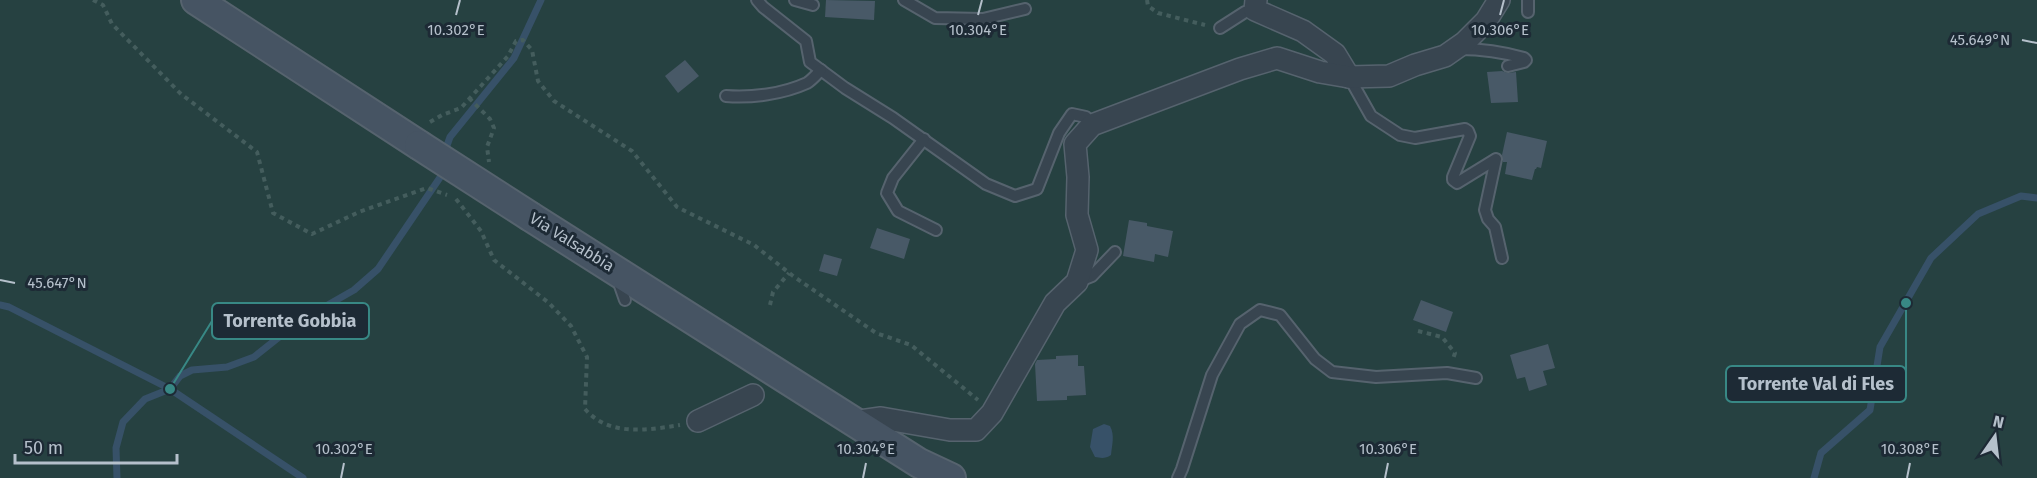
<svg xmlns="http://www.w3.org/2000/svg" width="2037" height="478" font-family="'Fira Sans',sans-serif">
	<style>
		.green { fill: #264141 }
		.water { fill: #375168 }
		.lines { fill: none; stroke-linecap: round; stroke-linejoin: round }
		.stream { stroke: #375168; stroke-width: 7 }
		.building { fill: #485967 }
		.service-casing { stroke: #56636e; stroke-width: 14 }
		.minor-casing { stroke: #56636e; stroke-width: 24 }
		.secondary-casing { stroke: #56636e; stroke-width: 32 }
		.path { stroke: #445d5d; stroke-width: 4; stroke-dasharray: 4.5 4.5; stroke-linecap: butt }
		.service { stroke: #384550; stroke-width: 10 }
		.minor { stroke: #384550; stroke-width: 21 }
		.secondary { stroke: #465463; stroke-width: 28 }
		.secondary-bridge-casing { stroke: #56636e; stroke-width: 32; stroke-linecap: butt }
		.secondary-bridge { stroke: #465463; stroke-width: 28 }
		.ticks { fill: none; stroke: #b5c0cb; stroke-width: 2 }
		.labels { text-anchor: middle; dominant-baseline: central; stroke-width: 6; stroke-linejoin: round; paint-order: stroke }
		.street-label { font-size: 16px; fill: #b5c0cb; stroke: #1d2a35 }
		.ticks-label { font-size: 15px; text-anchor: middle; fill: #b5c0cb; stroke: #1d2a35; stroke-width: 6; stroke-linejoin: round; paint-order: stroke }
		.leader { fill: none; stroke: #388885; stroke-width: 2 }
		.callout-dot { fill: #388885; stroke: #1d2a35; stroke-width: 2 }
		.callout { fill: #1d2a35; stroke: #388885; stroke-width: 2 }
		.callout-label { font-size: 18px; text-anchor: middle; font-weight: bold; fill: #b5c0cb }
	</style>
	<rect width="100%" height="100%" fill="#243340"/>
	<rect class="green" x="0" y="0" width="2037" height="478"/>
	<path class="water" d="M 1104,424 L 1110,426 C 1115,435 1112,445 1111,455 C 1105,459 1101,458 1095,457 L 1090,447 L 1093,429 Z"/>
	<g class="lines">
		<g class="stream">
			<polyline points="444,154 450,137 514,58 541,0"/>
			<polyline points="0,305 9,307 170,389 303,478"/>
			<polyline points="117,478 116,448 123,422 145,399 170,389 180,376 192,370 227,367 254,357 298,322 354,290 378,269 441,176 442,168"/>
			<polyline points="1814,478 1821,453 1870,410 1880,347 1931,258 1978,214 2021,196 2037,198"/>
		</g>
	</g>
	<g class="building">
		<polygon points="826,0 875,1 874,20 825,17"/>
		<polygon points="685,60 699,76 678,93 665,76"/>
		<polygon points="1502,71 1507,73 1516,72 1518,102 1491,103 1487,72"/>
		<polygon points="1507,132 1547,141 1541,168 1537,167 1536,169 1535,169 1532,180 1505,174 1507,162 1503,162 1502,155"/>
		<polygon points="1129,220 1147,223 1147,226 1173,231 1168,257 1155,254 1154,262 1123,256"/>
		<polygon points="877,228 910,239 904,259 870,248"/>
		<polygon points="824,254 842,259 837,276 819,271"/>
		<polygon points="1421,300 1453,312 1446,332 1413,320"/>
		<polygon points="1548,344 1555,368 1543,371 1547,385 1529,391 1525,377 1517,379 1510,355"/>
		<polygon points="1078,355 1078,366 1084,366 1086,395 1067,396 1067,400 1037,401 1035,364 1037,360 1056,359 1056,356"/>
	</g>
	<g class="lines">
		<defs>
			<g id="service">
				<polyline points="757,0 763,7 806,41 810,62 845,88 893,118 986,184 1015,196 1037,189 1059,133 1072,114 1086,117 1092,125"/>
				<polyline points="795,0 813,5"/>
				<polyline points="904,0 935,18 983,19 1025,9"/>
				<polyline points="1528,0 1528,12"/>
				<polyline points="1220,28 1245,12 1255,10"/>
				<path d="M 1459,49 C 1480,49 1503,52 1524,58 L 1526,60 L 1524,62 L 1508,66"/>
				<polyline points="1349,77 1371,116 1400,135 1415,138 1465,129 1468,131 1470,136 1453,177 1453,180 1457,183 1496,159 1485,210 1488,219 1495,227 1502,258"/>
				<path d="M 726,96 C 752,98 783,94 807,83 C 812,80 817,74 821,70"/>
				<polyline points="924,139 893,178 887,193 898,211 936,230"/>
				<polyline points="618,280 625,300"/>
				<polyline points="1077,282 1092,276 1115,252"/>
				<polyline points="1178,478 1182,469 1212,375 1240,324 1260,310 1280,315 1315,359 1332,372 1376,377 1447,373 1476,378"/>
			</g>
			<g id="minor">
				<polyline points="1256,0 1255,10 1303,31 1335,54 1349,77"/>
				<polyline points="698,421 753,395"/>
				<polyline points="853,422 881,418 950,430 976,430 992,413 1055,303 1077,282 1087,250 1077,215 1078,177 1075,144 1092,125 1240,69 1277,58 1320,72 1349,77 1389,76 1415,65 1445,56 1465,42 1486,21 1499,0"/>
			</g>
			<g id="secondary">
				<polyline points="196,0 419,145"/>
				<polyline points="531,217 919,463 951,478"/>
			</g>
		</defs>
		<use href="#service" class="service-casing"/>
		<use href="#minor" class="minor-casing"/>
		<use href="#secondary" class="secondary-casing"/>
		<g class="path">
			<polyline points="93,0 103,5 112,24 181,94 257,152 273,213 312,234 359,212 427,188 447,195"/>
			<polyline points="1147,0 1148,6 1158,13 1205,25"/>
			<polyline points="469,98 490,119 494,128 487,147 489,162"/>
			<polyline points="430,122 442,115 461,108 508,56 516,41 523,40 532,50 538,81 554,101 632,151 677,207 754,245 793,276 876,333 911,345 978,400"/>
			<path d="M 456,199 L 481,231 L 494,260 L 549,303 L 571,326 L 587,357 L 585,409 C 609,437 648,430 680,425"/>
			<polyline points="770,305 773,292 789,273"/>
			<polyline points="1418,331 1442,337 1455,353 1453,359"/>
		</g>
		<use href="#service" class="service"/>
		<use href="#minor" class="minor"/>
		<use href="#secondary" class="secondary"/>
		<defs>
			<polyline id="secondary-bridge" points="419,145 531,217"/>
		</defs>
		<use href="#secondary-bridge" class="secondary-bridge-casing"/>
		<use href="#secondary-bridge" class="secondary-bridge"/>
	</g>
	<path class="ticks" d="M 456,15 L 460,0M 978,15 L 982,0M 1500,15 L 1504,0M 2022,40 L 2037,43M 0,280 L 15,283M 341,478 L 344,463M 863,478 L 866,463M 1385,478 L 1388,463M 1907,478 L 1910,463"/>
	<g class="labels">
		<g class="street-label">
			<text transform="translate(572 242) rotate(32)">Via Valsabbia</text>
		</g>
	</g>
	<g class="ticks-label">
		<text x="456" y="35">10.302°E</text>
		<text x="978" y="35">10.304°E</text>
		<text x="1500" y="35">10.306°E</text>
		<text x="1980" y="45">45.649°N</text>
		<text x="57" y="288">45.647°N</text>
		<text x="344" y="454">10.302°E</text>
		<text x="866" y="454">10.304°E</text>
		<text x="1388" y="454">10.306°E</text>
		<text x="1910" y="454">10.308°E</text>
	</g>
	<path class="leader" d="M170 389L212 321M1906 303L1906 384"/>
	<g class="callout-dot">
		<circle cx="170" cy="389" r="6"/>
		<circle cx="1906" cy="303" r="6"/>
	</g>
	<g class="callout">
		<rect x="212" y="303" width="157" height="36" rx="6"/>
		<rect x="1726" y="366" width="180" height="36" rx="6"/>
	</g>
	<g class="callout-label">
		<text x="290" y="327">Torrente Gobbia</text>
		<text x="1816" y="390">Torrente Val di Fles</text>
	</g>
	<g transform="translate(1995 436) rotate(14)" stroke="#1d2a35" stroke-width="4.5" paint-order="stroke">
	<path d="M0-4.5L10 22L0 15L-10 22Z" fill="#b5c0cb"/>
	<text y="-9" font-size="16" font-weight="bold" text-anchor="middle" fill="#b5c0cb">N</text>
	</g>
	<path d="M15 454v9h162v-9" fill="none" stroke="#b5c0cb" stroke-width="3"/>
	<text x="24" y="454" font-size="18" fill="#b5c0cb" stroke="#1d2a35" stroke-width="4.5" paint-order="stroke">50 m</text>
</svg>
